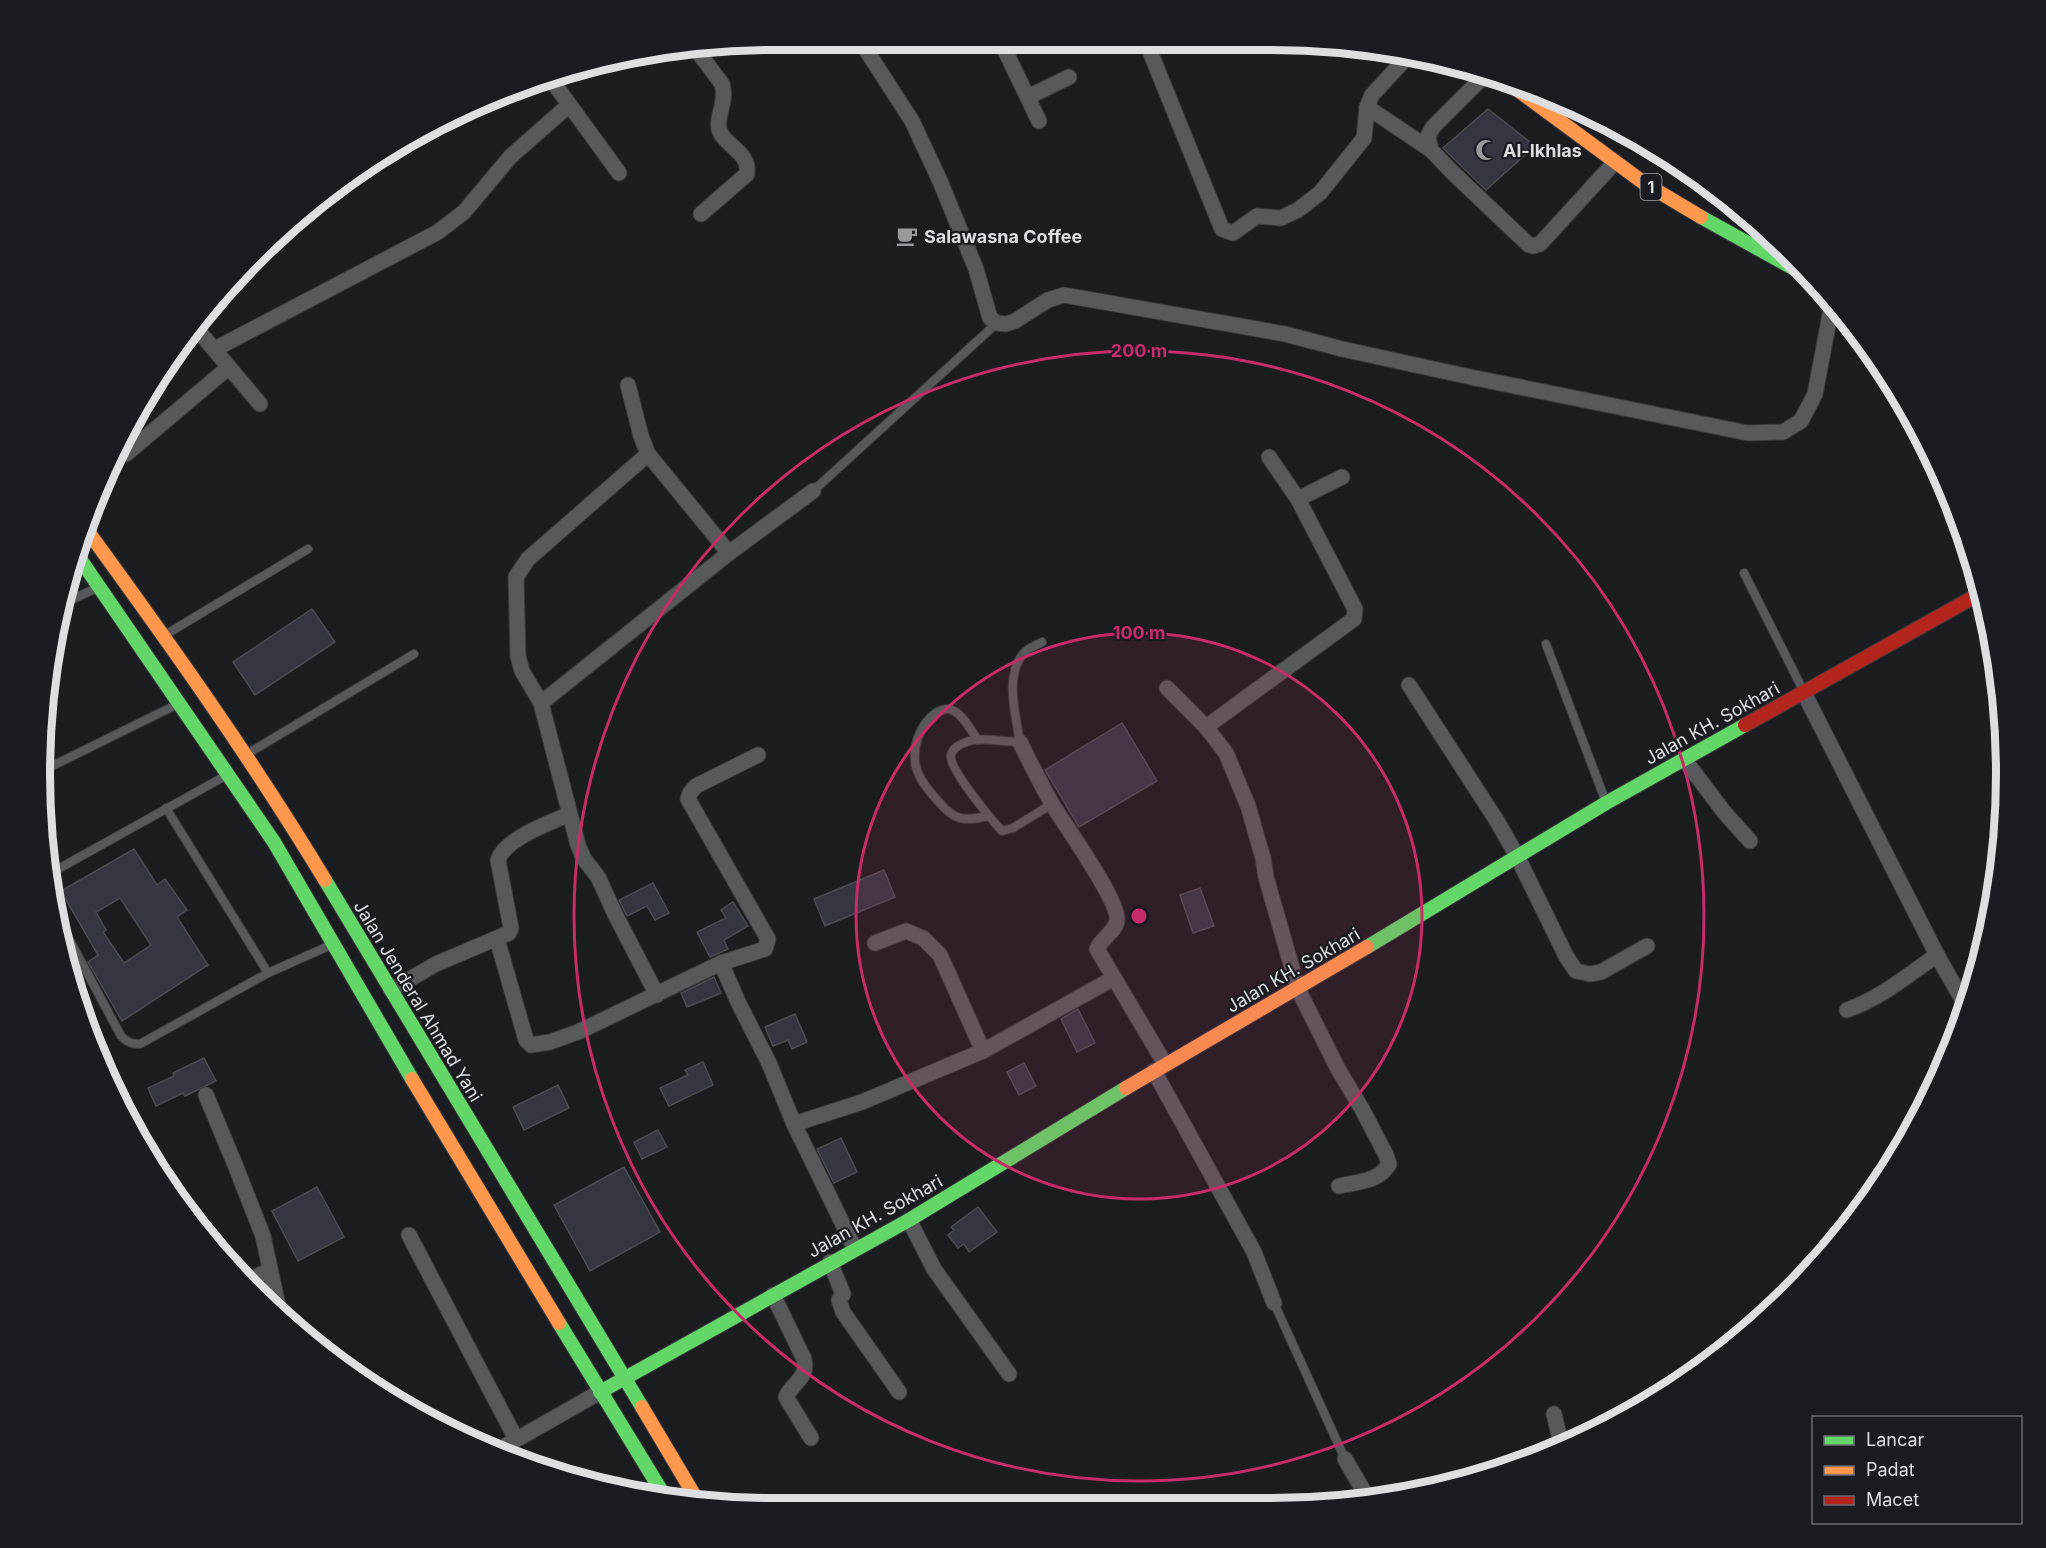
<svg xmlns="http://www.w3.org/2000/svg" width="2046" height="1548" font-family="Inter,sans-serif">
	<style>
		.building { fill: #343742; stroke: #4b4c4f; stroke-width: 1.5; fill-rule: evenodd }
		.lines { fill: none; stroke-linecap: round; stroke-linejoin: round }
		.lane-casing { stroke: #393a3d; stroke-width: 10 }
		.street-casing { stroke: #393a3d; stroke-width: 17 }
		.fast-casing { stroke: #393a3d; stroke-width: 16 }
		.slow-casing { stroke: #393a3d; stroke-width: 16 }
		.jam-casing { stroke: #393a3d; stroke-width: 16 }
		.lane { stroke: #58595c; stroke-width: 8 }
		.street { stroke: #58595c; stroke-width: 15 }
		.fast { stroke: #63d668; stroke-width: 14 }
		.slow { stroke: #ff974d; stroke-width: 14 }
		.jam { stroke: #b3261e; stroke-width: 14 }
		.ring { fill: none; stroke: #c52c68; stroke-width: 3 }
		.labels { text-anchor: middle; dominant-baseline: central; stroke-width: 4.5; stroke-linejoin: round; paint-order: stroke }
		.shield { fill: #1a1c22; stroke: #a2a4a8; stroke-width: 1.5 }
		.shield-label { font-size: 16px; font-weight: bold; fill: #dcdee2 }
		.poi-label { font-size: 18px; font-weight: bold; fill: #dcdee2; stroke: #1a1c22; text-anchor: start }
		.street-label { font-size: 18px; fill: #dcdee2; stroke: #1a1c22 }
		.rim { fill: none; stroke: #dcdee2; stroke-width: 8 }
		.centre { fill: #c52c68; stroke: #1a1c22; stroke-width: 3 }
		.ring-label { font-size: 18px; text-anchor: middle; font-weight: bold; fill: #c52c68; stroke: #1a1c22; stroke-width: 4.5; stroke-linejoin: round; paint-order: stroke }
	</style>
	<rect width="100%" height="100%" fill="#1c1d20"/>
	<g class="building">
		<polygon points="1488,109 1535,146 1486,190 1443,148"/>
		<polygon points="312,609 335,642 255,695 233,662"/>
		<polygon points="1122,723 1157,781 1079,827 1045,770"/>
		<path d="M 134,849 L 157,885 L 165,879 L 187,910 L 177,917 L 208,965 L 122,1021 L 88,962 L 98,955 L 61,891 ZM 120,898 L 151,945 L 124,963 L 103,932 L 106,930 L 96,912 Z"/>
		<polygon points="884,870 895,897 825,926 814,899"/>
		<polygon points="653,883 669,913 655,920 647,906 627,916 619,900"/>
		<polygon points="1200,888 1214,926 1193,933 1180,895"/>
		<polygon points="733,902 748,926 724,940 728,949 710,957 697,932 726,918 721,910"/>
		<polygon points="714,977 721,993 687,1007 681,993"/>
		<polygon points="1078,1009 1095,1043 1077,1052 1061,1019"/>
		<polygon points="795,1014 807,1042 792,1049 788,1040 773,1046 765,1027"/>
		<polygon points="204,1058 216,1081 185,1096 183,1093 156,1106 148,1088 174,1076 173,1073"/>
		<polygon points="703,1062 713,1085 669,1106 660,1088 688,1075 685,1070"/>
		<polygon points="1024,1063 1036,1086 1019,1095 1007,1072"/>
		<polygon points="558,1085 569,1108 524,1130 513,1107"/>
		<polygon points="658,1130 667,1147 642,1159 634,1142"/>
		<polygon points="841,1138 857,1172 834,1183 817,1149"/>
		<polygon points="624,1167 660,1232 590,1271 554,1205"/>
		<polygon points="317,1187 344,1237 298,1261 272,1211"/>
		<polygon points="978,1207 997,1232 969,1252 964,1244 958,1248 948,1235 954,1230 951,1227"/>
	</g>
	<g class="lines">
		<defs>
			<g id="lane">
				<polyline points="813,491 997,323"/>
				<polyline points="1744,573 1804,692"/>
				<polyline points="62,604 99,587"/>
				<polyline points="165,635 308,549"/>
				<path d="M 1042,642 C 1037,645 1030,647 1026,651 C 1003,672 1016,716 1020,742 C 1005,742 988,738 973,740 C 965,742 953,746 951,755 C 948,768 991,819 1002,831 L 1013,828 L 1052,804"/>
				<polyline points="1546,644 1606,802"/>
				<path d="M 978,740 C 971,731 964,716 954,711 C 949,707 943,709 937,712 C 920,723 910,750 917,770 C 921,782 930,792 938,801 C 943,807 952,816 960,818 C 970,820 979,818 988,816"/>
				<polyline points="247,754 414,654"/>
				<polyline points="44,770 180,703"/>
				<polyline points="166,808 268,973"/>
				<polyline points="51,873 227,775"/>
				<path d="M 61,924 L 121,1036 C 127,1042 131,1044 140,1044 L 268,973 L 331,945"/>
				<polyline points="1274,1303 1345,1459"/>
			</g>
			<g id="street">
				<polyline points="859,39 912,121 940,181 976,269 990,318 997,323 1006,324 1015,321 1048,300 1064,295 1285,334 1342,349 1475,378 1748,433 1783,432 1801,421 1815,394 1832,304"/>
				<polyline points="1000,40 1039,121"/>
				<polyline points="1170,40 1151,48 1151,54 1222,229 1233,233 1257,216 1281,218 1298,210 1320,193 1364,138 1367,107 1372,95 1409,55"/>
				<path d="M 696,49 L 722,84 C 728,102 714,119 720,132 C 728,148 750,153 747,174 L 701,214"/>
				<polyline points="1487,73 1433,127 1428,136 1431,150 1452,172 1529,245 1533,246 1540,244 1615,162"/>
				<polyline points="550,78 619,173"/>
				<polyline points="1028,97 1069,77"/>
				<polyline points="1367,107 1431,150"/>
				<polyline points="196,328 260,404"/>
				<polyline points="215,349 438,232 464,212 511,156 569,105"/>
				<polyline points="628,385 641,436 648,454 729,553"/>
				<polyline points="126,454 229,367"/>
				<polyline points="648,454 528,559 516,577 518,656 522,671 541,703 578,845 584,859 598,877 615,914 657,995"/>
				<polyline points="1298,499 1342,477"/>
				<polyline points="1409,685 1497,821 1517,856 1566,956 1576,971 1590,974 1601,972 1647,946"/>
				<path d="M 1167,688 L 1206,727 L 1226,753 L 1248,806 L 1263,858 L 1266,877 L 1298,989 L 1338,1069 L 1362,1109 L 1386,1155 L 1389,1164 C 1379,1182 1357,1182 1339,1186"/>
				<polyline points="1804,693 1937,955 1966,1006"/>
				<polyline points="541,703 729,553 813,491"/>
				<polyline points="1206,727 1354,619 1355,609 1298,499 1269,457"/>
				<path d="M 1020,742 C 1030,763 1041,784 1052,804 C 1064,824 1119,900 1117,920 C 1116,932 1101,938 1097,949 L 1165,1064"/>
				<polyline points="1684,759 1724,812 1750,841"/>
				<polyline points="497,939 526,1040 531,1045 550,1042 578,1032 721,963 765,949 768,939 688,799 690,793 696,786 758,755"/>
				<polyline points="875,943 906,931 923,938 940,955 983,1051"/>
				<polyline points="721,963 739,1004 769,1063 794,1124 855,1249"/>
				<path d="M 391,990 L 436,964 L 509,933 L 511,928 L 498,860 C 506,838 548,824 569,814"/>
				<path d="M 1847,1010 C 1881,998 1908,975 1937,955"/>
				<polyline points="1154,1071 1254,1252 1274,1303"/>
				<polyline points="206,1095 236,1167 263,1236 280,1315"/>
				<polyline points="794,1124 862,1102 983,1051 1114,978"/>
				<polyline points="909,1220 934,1269 1009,1374"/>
				<polyline points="409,1235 516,1439"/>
				<polyline points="830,1262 843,1294 839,1300 843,1312 899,1392"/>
				<polyline points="245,1282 270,1270"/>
				<path d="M 773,1295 L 804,1359 C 809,1378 792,1383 786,1397 L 811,1438"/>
				<polyline points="1554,1414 1562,1448"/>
				<polyline points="498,1450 600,1392"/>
				<polyline points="1345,1459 1370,1502"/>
			</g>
			<g id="fast">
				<polyline points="1701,217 1811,278"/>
				<polyline points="78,556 274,842 412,1079"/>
				<polyline points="325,880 642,1407"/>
				<polyline points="1367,947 1606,803 1745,725"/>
				<polyline points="559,1323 667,1500"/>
				<polyline points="600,1392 909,1220 1126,1088"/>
			</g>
			<g id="slow">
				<polyline points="1503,79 1644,183 1701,217"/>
				<path d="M 87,530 C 170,644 252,759 325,880"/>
				<polyline points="412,1079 559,1323"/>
				<polyline points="1126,1088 1367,947"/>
				<polyline points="642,1407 699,1503"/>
			</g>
			<polyline id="jam" points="1745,725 1981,593"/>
		</defs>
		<use href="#lane" class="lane-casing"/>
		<use href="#street" class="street-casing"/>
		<use href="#fast" class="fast-casing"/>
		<use href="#slow" class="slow-casing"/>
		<use href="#jam" class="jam-casing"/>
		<use href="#lane" class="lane"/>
		<use href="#street" class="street"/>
		<use href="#fast" class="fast"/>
		<use href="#slow" class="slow"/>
		<use href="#jam" class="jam"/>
	</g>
	<circle cx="1139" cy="916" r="283" fill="#c52c68" fill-opacity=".12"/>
	<g class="ring">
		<circle cx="1139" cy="916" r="283"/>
		<circle cx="1139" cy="916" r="565"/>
	</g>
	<defs>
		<symbol id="mosque-bare" viewBox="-9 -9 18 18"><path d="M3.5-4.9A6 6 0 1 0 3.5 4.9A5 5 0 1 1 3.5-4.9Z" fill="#999a9e" stroke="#1a1c22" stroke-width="2.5" paint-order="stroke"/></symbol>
		<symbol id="cafe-bare" viewBox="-9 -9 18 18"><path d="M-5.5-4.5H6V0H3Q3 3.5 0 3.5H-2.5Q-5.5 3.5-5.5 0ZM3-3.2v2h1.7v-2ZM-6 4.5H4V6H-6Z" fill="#999a9e" stroke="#1a1c22" stroke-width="2.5" paint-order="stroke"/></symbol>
	</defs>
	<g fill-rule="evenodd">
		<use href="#mosque-bare" x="1471" y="135" width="30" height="30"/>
		<use href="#cafe-bare" x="892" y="221" width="30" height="30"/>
	</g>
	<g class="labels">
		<rect class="shield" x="1640.5" y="174" width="21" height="26" rx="4.5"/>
		<g class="shield-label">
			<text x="1651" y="187">1</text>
		</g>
		<g class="poi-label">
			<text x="1503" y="150">Al-Ikhlas</text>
			<text x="924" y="236">Salawasna Coffee</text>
		</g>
		<g class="street-label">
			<text transform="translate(1712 723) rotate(-29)">Jalan KH. Sokhari</text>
			<text transform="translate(1293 970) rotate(-30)">Jalan KH. Sokhari</text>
			<text transform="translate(418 1001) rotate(59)">Jalan Jenderal Ahmad Yani</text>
			<text transform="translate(875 1216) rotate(-29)">Jalan KH. Sokhari</text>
		</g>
	</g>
	<path d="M0 0H2046V1548H0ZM774 50H1272A724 724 0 0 1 1996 774V774A724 724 0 0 1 1272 1498H774A724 724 0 0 1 50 774V774A724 724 0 0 1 774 50Z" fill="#1a1c22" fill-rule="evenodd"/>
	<path class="rim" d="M774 50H1272A724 724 0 0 1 1996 774V774A724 724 0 0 1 1272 1498H774A724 724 0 0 1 50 774V774A724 724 0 0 1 774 50Z"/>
	<circle cx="1139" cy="916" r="9" class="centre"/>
	<g class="ring-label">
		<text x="1139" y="357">200 m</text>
		<text x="1139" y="639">100 m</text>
	</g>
	<rect x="1812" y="1416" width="210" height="108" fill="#1a1c22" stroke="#686a6f" stroke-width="1.5"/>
	<rect x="1824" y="1436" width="30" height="9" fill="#63d668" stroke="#686a6f" stroke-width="1.5"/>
	<text x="1866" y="1446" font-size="18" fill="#dcdee2">Lancar</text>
	<rect x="1824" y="1466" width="30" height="9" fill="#ff974d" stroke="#686a6f" stroke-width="1.5"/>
	<text x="1866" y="1476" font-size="18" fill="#dcdee2">Padat</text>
	<rect x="1824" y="1496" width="30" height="9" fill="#b3261e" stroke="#686a6f" stroke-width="1.5"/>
	<text x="1866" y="1506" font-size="18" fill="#dcdee2">Macet</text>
</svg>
